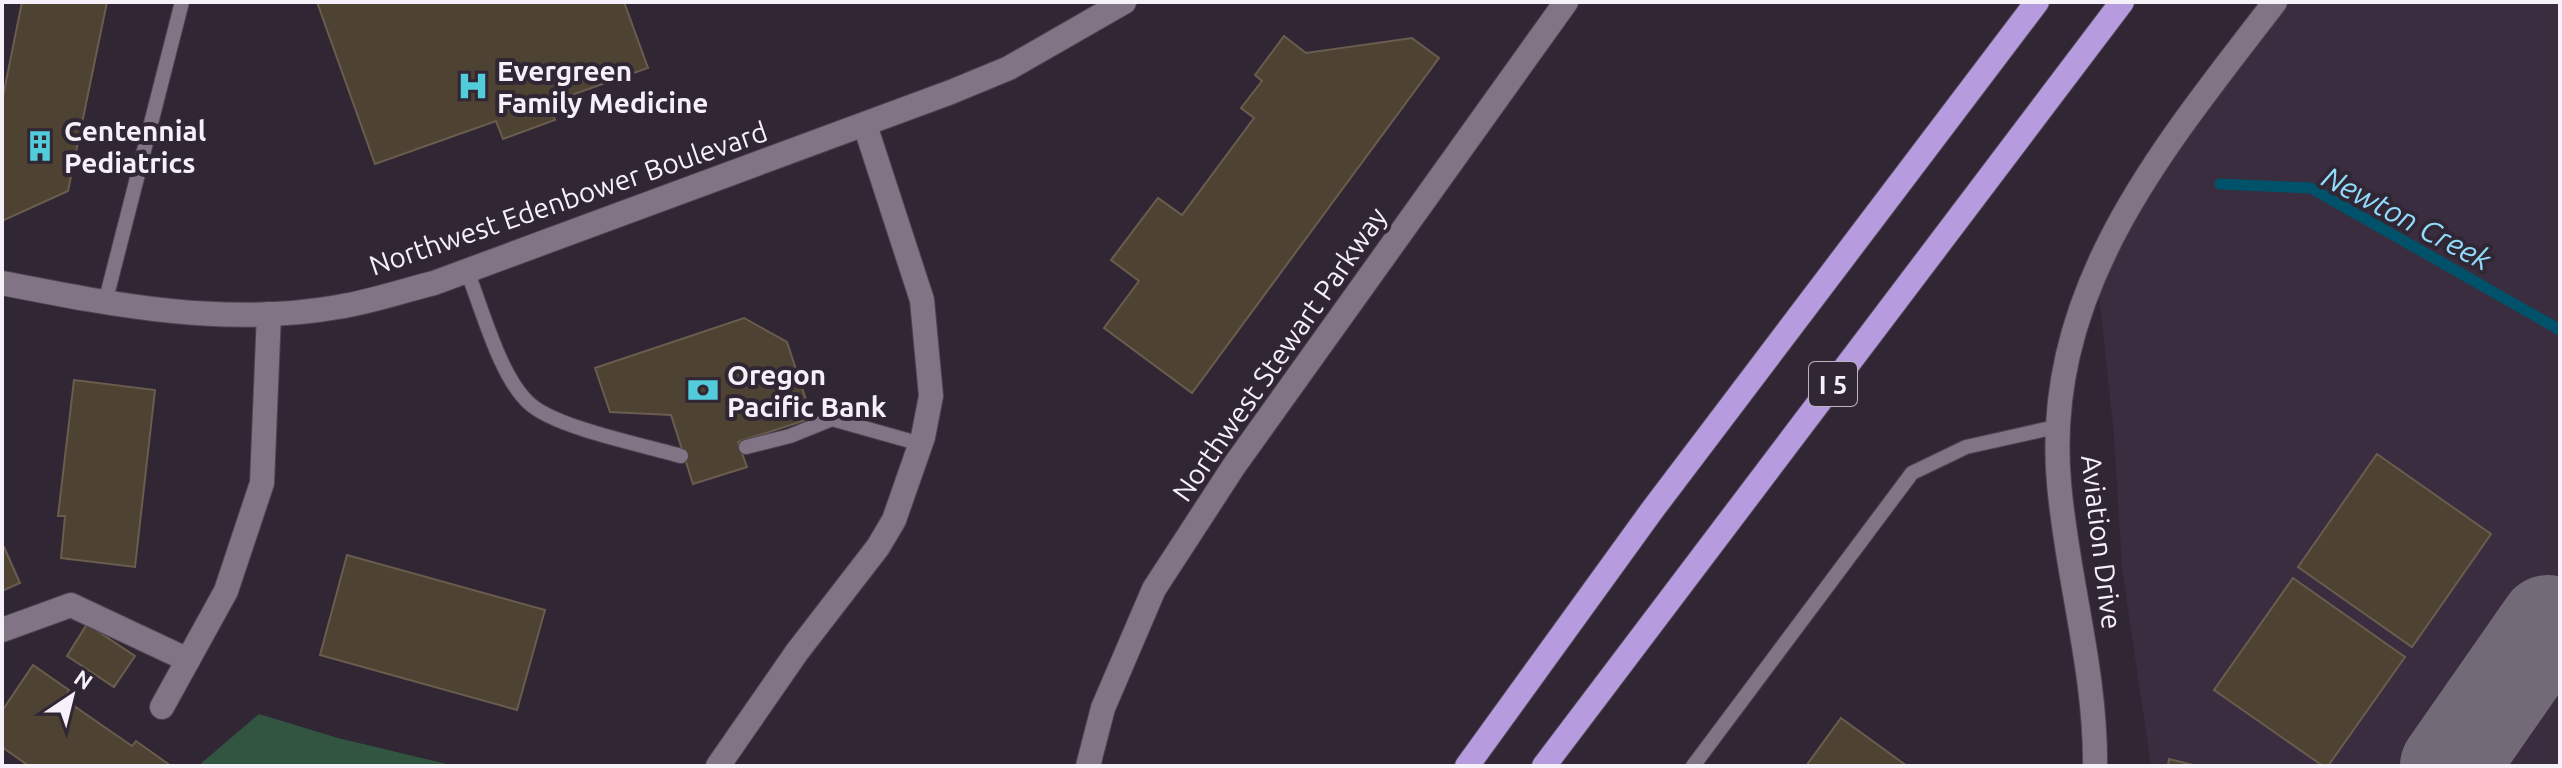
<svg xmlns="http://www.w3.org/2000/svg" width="2562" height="768" font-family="Ubuntu,sans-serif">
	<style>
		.built { fill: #3a2d40 }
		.green { fill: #315541 }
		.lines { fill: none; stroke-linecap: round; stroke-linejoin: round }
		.stream { stroke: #00526a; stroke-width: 11 }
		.taxiway { stroke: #726a76; stroke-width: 98 }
		.building { fill: #4e4233; stroke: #6a5d4e; stroke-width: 2 }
		.lane-casing { stroke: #4d4550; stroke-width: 16 }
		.street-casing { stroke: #4d4550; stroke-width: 26 }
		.secondary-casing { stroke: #4d4550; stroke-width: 26 }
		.highway-casing { stroke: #4d4550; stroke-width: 26 }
		.lane { stroke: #807485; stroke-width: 14 }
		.street { stroke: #807485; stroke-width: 24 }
		.secondary { stroke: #807485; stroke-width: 24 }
		.highway { stroke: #b69bde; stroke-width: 24 }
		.labels { text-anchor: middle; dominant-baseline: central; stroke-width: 8; stroke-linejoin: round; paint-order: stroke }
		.shield { fill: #302634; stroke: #bbb3be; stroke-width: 2 }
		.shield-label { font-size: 26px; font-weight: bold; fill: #f6f0f9 }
		.poi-label { font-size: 28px; font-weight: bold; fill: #f6f0f9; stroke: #302634; text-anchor: start }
		.street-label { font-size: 28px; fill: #f6f0f9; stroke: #302634 }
		.water-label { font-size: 30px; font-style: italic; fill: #91dcfb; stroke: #302634 }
	</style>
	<rect width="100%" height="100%" fill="#302634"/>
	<polygon class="built" points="2275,2 2560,2 2560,766 2151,766 2122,568 2114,435 2096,268"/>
	<polygon class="green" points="259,714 338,738 455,766 198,766"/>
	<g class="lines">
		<polyline class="stream" points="2220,184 2311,188 2560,330"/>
		<polyline class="taxiway" points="2449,766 2548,624"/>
	</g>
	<g class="building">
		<polygon points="22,2 107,2 68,191 2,221 2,101"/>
		<polygon points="317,2 624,2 648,68 549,103 555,120 503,139 496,121 375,164"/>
		<polygon points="1284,36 1306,53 1412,38 1439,58 1192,393 1104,328 1139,281 1111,260 1158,198 1182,215 1254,118 1241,108 1262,81 1255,75"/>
		<polygon points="744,318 787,342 812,418 738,442 747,467 693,484 671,415 610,412 595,368"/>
		<polygon points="74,380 155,390 135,567 61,558 65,516 58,516"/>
		<polygon points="2377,454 2491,534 2412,647 2298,567"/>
		<polygon points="4,547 20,583 2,591 2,548"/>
		<polygon points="347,555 545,610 517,710 320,655"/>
		<polygon points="2293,578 2405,657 2328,766 2323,766 2214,690"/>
		<polygon points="87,624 135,656 114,687 67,656"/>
		<polygon points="33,665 69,690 64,699 132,746 136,741 171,766 29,766 2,747 2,711"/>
		<polygon points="1841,718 1907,766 1806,766"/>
		<polygon points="2169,759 2197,766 2168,766"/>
	</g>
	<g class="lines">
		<defs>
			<g id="lane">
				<path d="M 467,271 C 482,308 500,378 530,404 C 557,428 643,445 681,456"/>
				<polyline points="105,303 182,2"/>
				<polyline points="746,447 790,436 832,419 921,444"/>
				<polyline points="1693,766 1912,473 1966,447 2060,426"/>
			</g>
			<g id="street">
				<polyline points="2,630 71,605 188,660"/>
				<polyline points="162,707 226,591 262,483 269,314"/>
				<polyline points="718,766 797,652 878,547 894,520 923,437 931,396 922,300 865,125"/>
			</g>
			<g id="secondary">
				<path d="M 2,283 C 114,305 224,327 338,307 C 370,302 402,291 434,283 L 951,92 L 1009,68 L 1124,2"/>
				<polyline points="1088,766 1103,708 1154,589 1234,466 1566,2"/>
				<path d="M 2095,766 C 2096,670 2067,578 2059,483 C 2042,288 2165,146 2275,2"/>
			</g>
			<g id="highway">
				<polyline points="1467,766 1653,509 2037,2"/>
				<polyline points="1544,766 2122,2"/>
			</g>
		</defs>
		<use href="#lane" class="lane-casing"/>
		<use href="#street" class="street-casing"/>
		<use href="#secondary" class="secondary-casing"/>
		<use href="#highway" class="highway-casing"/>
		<use href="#lane" class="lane"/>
		<use href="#street" class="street"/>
		<use href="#secondary" class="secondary"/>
		<use href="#highway" class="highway"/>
	</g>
	<defs>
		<symbol id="hospital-bare" viewBox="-9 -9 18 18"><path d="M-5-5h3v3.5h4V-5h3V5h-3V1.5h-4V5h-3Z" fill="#52cbda" stroke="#302634" stroke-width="2.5" paint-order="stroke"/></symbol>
		<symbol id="building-bare" viewBox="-9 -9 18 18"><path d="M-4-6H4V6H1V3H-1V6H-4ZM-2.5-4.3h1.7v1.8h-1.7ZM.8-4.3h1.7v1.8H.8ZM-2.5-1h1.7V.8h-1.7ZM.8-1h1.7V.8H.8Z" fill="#52cbda" stroke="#302634" stroke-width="2.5" paint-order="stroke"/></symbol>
		<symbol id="bank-bare" viewBox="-9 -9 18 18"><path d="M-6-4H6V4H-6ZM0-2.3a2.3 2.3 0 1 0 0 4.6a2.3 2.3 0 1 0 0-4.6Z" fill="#52cbda" stroke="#302634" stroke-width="2.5" paint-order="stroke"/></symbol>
	</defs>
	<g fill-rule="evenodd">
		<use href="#hospital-bare" x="451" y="64" width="44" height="44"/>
		<use href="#building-bare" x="18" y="124" width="44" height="44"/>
		<use href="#bank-bare" x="681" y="368" width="44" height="44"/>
	</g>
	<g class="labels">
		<rect class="shield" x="1809" y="362" width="48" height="44" rx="6"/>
		<g class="shield-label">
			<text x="1833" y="384">I 5</text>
		</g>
		<g class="poi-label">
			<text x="497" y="70">Evergreen<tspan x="497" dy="32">Family Medicine</tspan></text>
			<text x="64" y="130">Centennial<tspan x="64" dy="32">Pediatrics</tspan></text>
			<text x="727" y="374">Oregon<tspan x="727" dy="32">Pacific Bank</tspan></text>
		</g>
		<g class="street-label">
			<text transform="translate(568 198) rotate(-19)">Northwest Edenbower Boulevard</text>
			<text transform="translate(1279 354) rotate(-55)">Northwest Stewart Parkway</text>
			<text transform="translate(2102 542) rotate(83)">Aviation Drive</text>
		</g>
		<g class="water-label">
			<text transform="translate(2407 218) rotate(28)">Newton Creek</text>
		</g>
	</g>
	<rect width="2562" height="768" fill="none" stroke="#f6f0f9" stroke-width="8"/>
	<g transform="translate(72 696) rotate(35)" stroke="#302634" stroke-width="6" paint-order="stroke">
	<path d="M0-6L14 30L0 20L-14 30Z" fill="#f6f0f9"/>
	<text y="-12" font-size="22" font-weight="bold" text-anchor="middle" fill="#f6f0f9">N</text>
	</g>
</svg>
